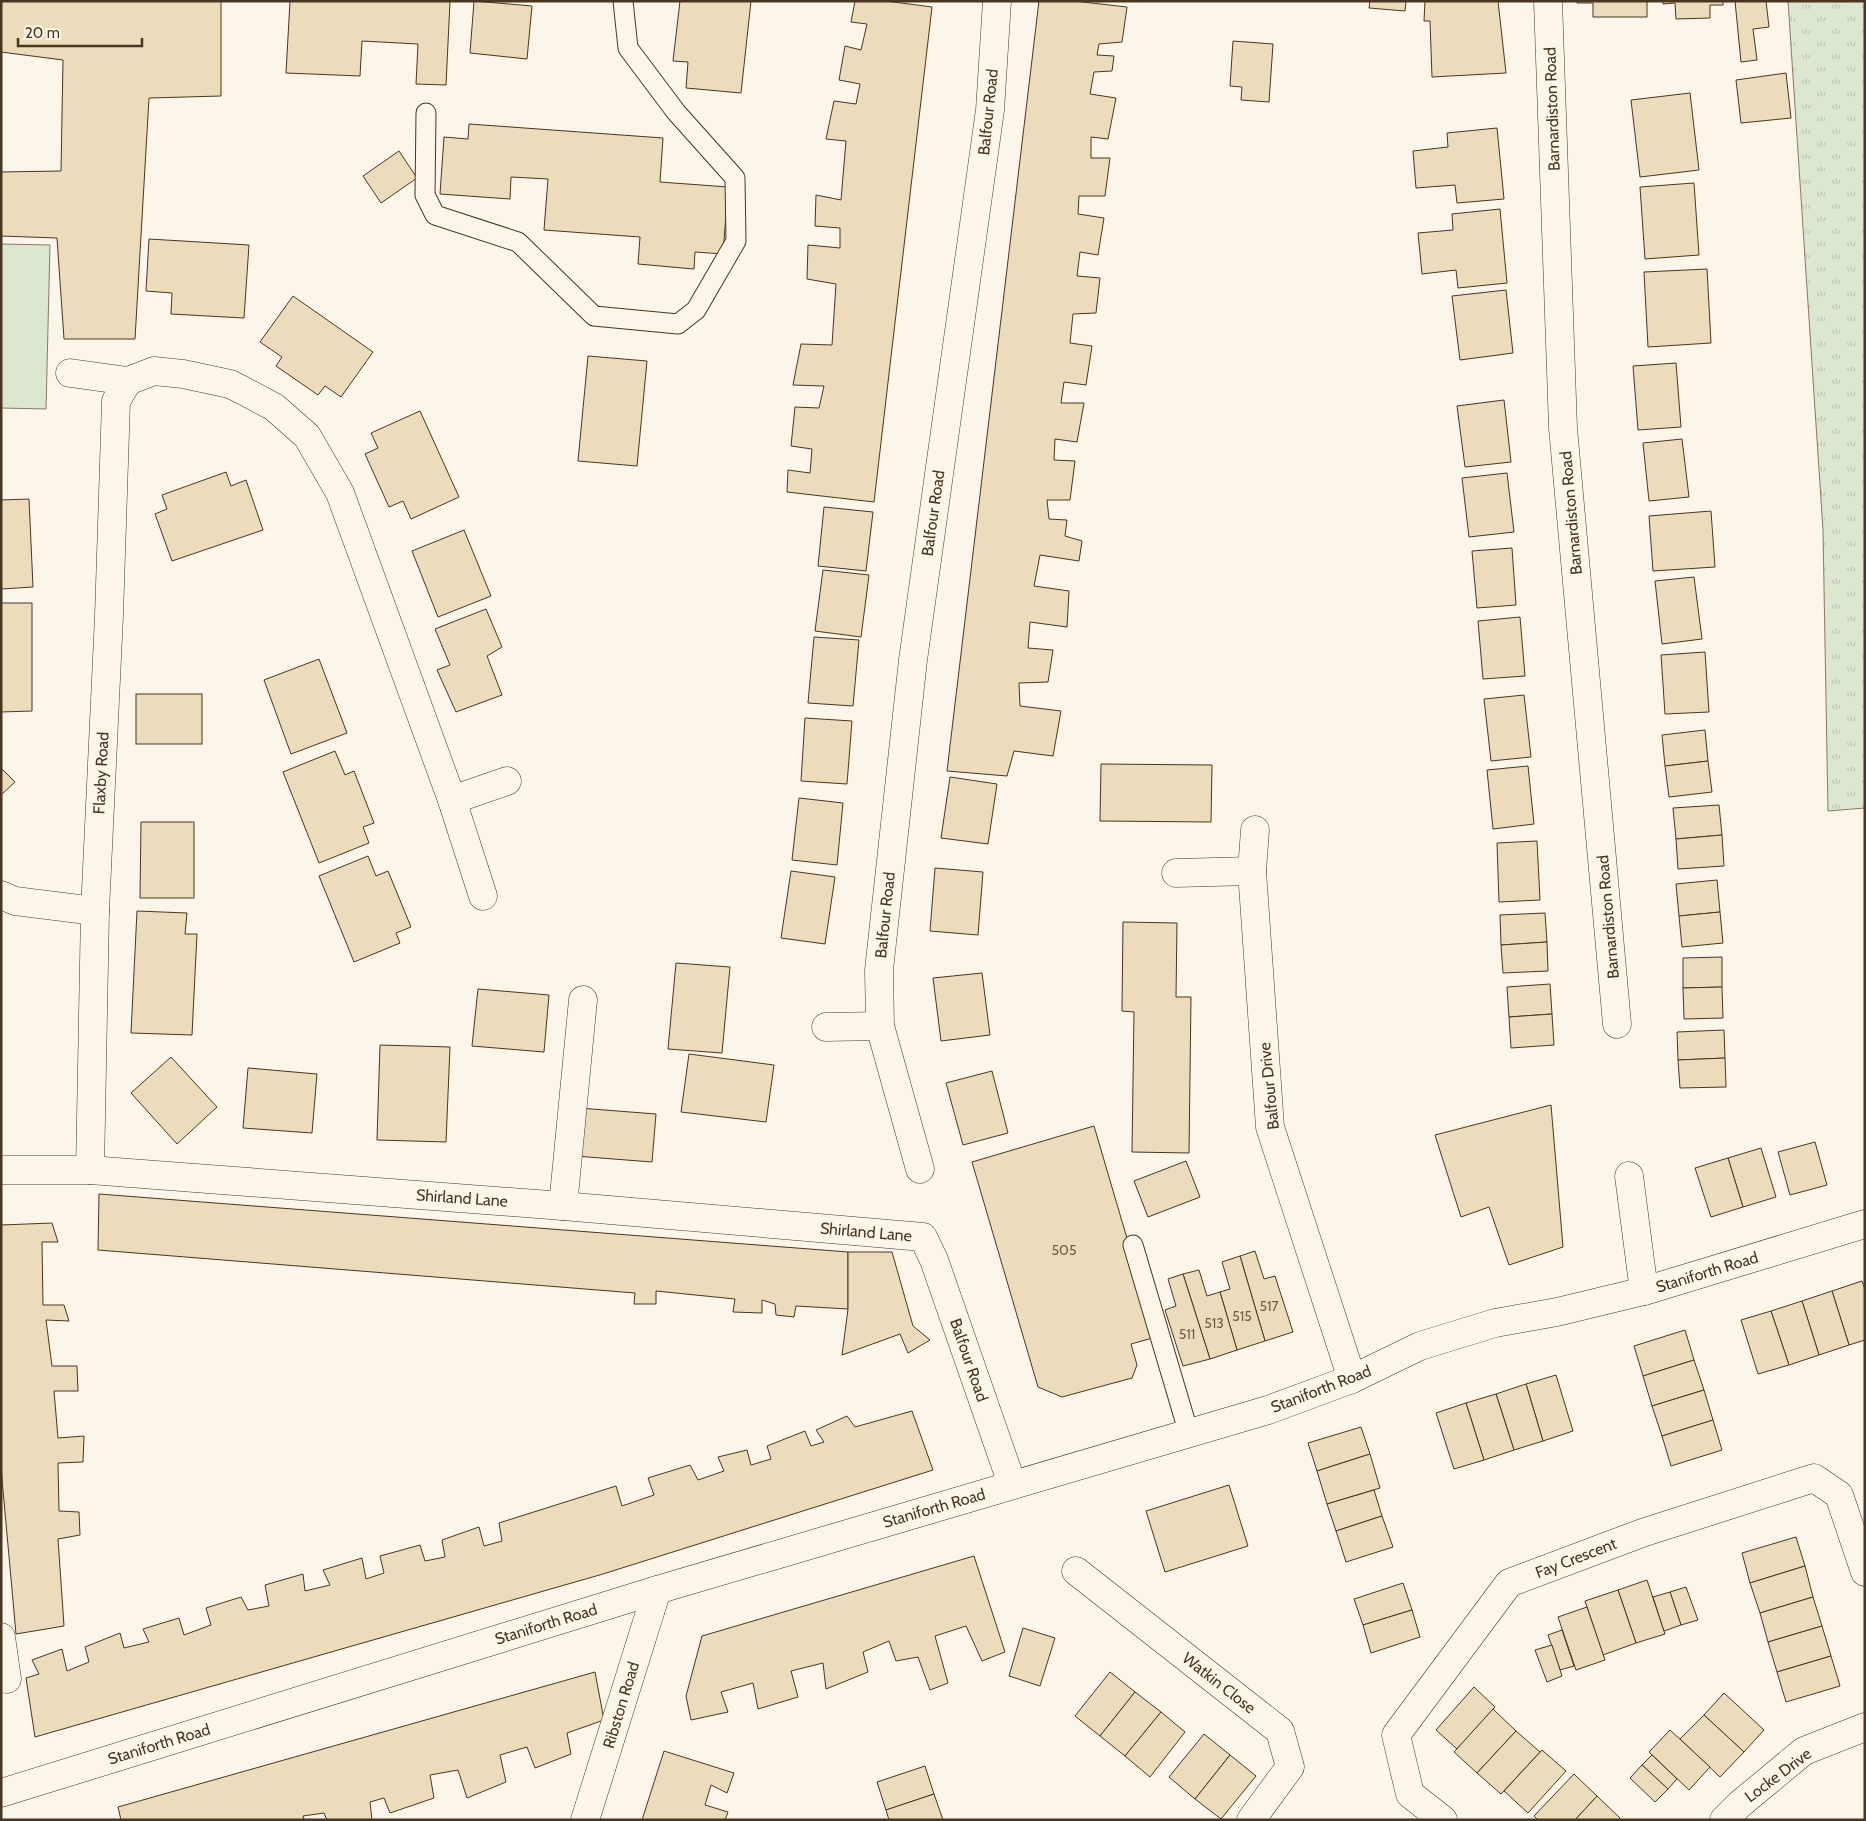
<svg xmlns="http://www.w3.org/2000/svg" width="1866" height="1821" font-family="Cabin,sans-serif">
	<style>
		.green { fill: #dce7d0; stroke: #887966 }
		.park { fill: url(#park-tufts); stroke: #887966 }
		.building { fill: #ecdcbc; stroke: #4a3520 }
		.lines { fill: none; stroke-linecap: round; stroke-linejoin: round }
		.service-casing { stroke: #4a3520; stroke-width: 21 }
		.minor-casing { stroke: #4a3520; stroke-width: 29 }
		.secondary-casing { stroke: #4a3520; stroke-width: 29 }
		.service { stroke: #fbf6e9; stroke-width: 19 }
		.minor { stroke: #fbf6e9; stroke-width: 28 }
		.secondary { stroke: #fbf6e9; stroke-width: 28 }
		.labels { text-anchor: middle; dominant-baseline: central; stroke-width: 4; stroke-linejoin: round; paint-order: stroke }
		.number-label { font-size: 14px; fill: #725f47 }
		.street-label { font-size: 16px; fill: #4a3520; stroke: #fbf6e9 }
	</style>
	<defs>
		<pattern id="park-tufts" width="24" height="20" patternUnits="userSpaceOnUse" patternTransform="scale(1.25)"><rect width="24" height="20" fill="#dce7d0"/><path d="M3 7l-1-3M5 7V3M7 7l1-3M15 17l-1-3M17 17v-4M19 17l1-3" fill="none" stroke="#bec7b2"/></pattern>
	</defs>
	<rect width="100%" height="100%" fill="#fbf6e9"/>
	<polygon class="green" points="1,244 50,245 46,409 1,408"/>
	<polygon class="park" points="1788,1 1865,1 1865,808 1828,811 1823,530"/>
	<g class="building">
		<polygon points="1,1 221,1 221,96 149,98 135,339 64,339 57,238 1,236 1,172 61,171 63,60 1,52"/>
		<polygon points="290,1 450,1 446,85 416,84 418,44 362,41 360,76 286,73"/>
		<polygon points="474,1 532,6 527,59 470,53"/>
		<polygon points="680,1 751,1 741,93 686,88 688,62 673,61"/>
		<polygon points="855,1 886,1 932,7 874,502 787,492 788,470 810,473 812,449 791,446 795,407 819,408 824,386 793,385 801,344 832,345 836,284 807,279 808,245 840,248 840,228 815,226 816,195 841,200 846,141 826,139 834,101 856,104 860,84 839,80 845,46 861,50 867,24 851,22"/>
		<polygon points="1039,1 1074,1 1127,7 1122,42 1099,44 1097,55 1114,56 1112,71 1094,72 1090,94 1116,98 1108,139 1091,137 1091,158 1110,158 1105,196 1079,196 1078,214 1104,218 1098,255 1080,252 1077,276 1100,278 1096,313 1073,314 1070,343 1092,346 1086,385 1064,382 1061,403 1084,403 1077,442 1055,439 1054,460 1075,461 1070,500 1047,500 1049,519 1067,520 1065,536 1082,541 1079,561 1040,555 1034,586 1069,591 1067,627 1030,622 1028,648 1053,650 1048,682 1019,683 1020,706 1061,711 1053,756 1014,751 1007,776 947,771"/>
		<polygon points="1370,1 1406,1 1405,11 1369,8"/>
		<polygon points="1425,1 1498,1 1506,73 1432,77 1430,21 1424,21"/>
		<polygon points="1577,1 1647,1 1647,17 1593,17 1593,3 1577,3"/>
		<polygon points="1663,1 1723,1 1723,5 1710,5 1710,18 1676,19 1675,3 1663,4"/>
		<polygon points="1735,1 1766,1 1769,27 1753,29 1757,60 1741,62"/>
		<polygon points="1233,41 1273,44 1269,102 1241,100 1242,87 1230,86"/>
		<polygon points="1786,73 1791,118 1741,123 1736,80"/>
		<polygon points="1690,93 1699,170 1640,177 1631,100"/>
		<polygon points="469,124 663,138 660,182 728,187 723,254 695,252 694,269 638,264 640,237 544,230 548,179 511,177 510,199 440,194 444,137 468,139"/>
		<polygon points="1497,128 1504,199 1457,203 1455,185 1416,188 1413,151 1448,147 1447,133"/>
		<polygon points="399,151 417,178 381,203 363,176"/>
		<polygon points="1694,183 1699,255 1645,259 1640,187"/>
		<polygon points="1500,209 1507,283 1458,288 1456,270 1422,274 1418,233 1453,230 1452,214"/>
		<polygon points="149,239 249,245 244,318 171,314 172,293 146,291"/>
		<polygon points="1707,269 1711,343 1648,347 1644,272"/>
		<polygon points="1506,290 1513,353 1460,360 1452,296"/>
		<polygon points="293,296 373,352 341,397 325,386 318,395 276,366 282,357 260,342"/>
		<polygon points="588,356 647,361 637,466 578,461"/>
		<polygon points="1676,363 1681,427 1638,430 1633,366"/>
		<polygon points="1504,400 1511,462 1465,467 1457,406"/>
		<polygon points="420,411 459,497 411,519 403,501 389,507 365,454 378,448 371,433"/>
		<polygon points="1682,439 1689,497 1649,501 1643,443"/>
		<polygon points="226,472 231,486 246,480 263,530 172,561 155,514 167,509 162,495"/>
		<polygon points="1507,473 1514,532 1469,537 1462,478"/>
		<polygon points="29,499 33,587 1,589 1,500"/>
		<polygon points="824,507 873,512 866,571 818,566"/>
		<polygon points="1711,511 1715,567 1653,571 1649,516"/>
		<polygon points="464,530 491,596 438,617 412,551"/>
		<polygon points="1512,548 1516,605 1477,608 1472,551"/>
		<polygon points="823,570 869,575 861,637 815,631"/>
		<polygon points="1694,577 1702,639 1662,644 1655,581"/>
		<polygon points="1,603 32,603 32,711 1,712"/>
		<polygon points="486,609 502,647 487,656 502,695 456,712 437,670 450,665 435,629"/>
		<polygon points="1520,617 1525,676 1483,679 1478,621"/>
		<polygon points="814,637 859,640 853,706 808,703"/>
		<polygon points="1705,652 1709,712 1665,714 1661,655"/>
		<polygon points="319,659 347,733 291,754 264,680"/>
		<rect x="136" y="694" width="66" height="50"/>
		<polygon points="1524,695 1531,757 1491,761 1484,699"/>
		<polygon points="805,718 852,721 847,784 801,781"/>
		<polygon points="1705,730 1708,761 1665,766 1662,735"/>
		<polygon points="335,751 345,775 354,771 374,823 363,827 369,843 319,863 283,772"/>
		<polygon points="1708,761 1712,792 1669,797 1665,766"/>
		<polygon points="1101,764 1212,765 1211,822 1100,821"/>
		<polygon points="1528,766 1534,824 1493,829 1487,770"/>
		<polygon points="1,768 15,782 1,795"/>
		<polygon points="950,777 997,784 988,844 941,838"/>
		<polygon points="799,798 843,803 837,865 792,860"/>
		<polygon points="1719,805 1722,835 1676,839 1673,808"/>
		<polygon points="141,822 194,822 194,898 140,898"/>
		<polygon points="1722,835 1724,866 1678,869 1676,839"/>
		<polygon points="1537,841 1540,900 1499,902 1497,843"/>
		<polygon points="368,856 376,876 388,871 411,927 396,933 400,943 354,962 319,876"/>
		<polygon points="935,868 983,872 978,935 930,931"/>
		<polygon points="791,871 835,877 825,944 781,938"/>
		<polygon points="1717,880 1720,912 1679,916 1676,884"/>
		<polygon points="137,911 187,913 185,934 197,934 192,1035 131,1033"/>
		<polygon points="1720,912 1723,943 1682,947 1679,916"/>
		<polygon points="1545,913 1547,942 1501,945 1500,915"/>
		<polygon points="1123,922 1177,923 1176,997 1191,997 1189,1153 1132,1152 1134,1012 1122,1011"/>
		<polygon points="1547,942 1548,971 1503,973 1501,945"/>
		<polygon points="1722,957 1722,987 1683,988 1683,958"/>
		<polygon points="676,963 730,967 722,1053 668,1049"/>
		<polygon points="982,973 990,1035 941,1041 933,978"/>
		<polygon points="1550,984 1552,1014 1509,1017 1507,987"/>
		<polygon points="1722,987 1723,1018 1684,1019 1683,988"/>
		<polygon points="478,989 549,995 544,1052 472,1046"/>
		<polygon points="1552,1014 1554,1045 1511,1048 1509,1017"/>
		<polygon points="1724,1030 1725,1058 1678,1060 1677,1032"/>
		<polygon points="380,1045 450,1047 446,1142 377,1140"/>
		<polygon points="689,1054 774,1065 766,1122 681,1112"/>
		<polygon points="171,1057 217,1107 177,1144 131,1093"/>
		<polygon points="1725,1058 1726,1087 1680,1088 1678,1060"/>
		<polygon points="248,1068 317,1074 312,1133 243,1128"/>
		<polygon points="992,1071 1008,1133 963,1145 946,1083"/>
		<polygon points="1551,1105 1563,1247 1509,1265 1489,1207 1461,1217 1435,1135"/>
		<polygon points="579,1108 656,1114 652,1162 575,1156"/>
		<polygon points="1094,1126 1156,1337 1131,1344 1137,1365 1132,1378 1062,1397 1038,1387 972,1162"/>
		<polygon points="1815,1142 1827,1185 1790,1195 1778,1152"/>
		<polygon points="1761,1148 1776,1197 1743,1207 1728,1158"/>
		<polygon points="1728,1158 1743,1207 1711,1217 1695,1168"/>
		<polygon points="1186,1161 1200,1197 1148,1217 1134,1181"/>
		<polygon points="99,1194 848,1252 848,1309 796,1306 794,1317 776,1315 775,1304 762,1300 762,1313 733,1312 735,1299 656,1291 656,1304 634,1304 635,1293 98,1250"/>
		<polygon points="52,1223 58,1242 42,1242 43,1305 64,1305 69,1321 46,1320 52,1366 77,1366 78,1391 54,1391 58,1438 84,1436 83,1462 58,1463 59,1511 79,1512 80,1535 58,1539 64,1626 16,1634 1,1468 1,1225"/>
		<polygon points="1255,1251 1264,1279 1275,1276 1293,1332 1265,1341 1240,1256"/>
		<polygon points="848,1252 892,1252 913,1326 930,1340 908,1353 900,1334 842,1355 848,1309"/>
		<polygon points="1240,1256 1265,1341 1237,1350 1220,1292 1230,1289 1222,1262"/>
		<polygon points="1199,1270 1207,1296 1220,1292 1237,1350 1210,1359 1183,1274"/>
		<polygon points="1183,1274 1210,1359 1183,1366 1165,1310 1176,1306 1168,1279"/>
		<polygon points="1862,1281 1865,1289 1865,1340 1849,1345 1832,1291"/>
		<polygon points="1832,1291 1849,1345 1819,1355 1802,1301"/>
		<polygon points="1802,1301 1819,1355 1789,1365 1771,1311"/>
		<polygon points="1771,1311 1789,1365 1758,1374 1741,1320"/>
		<polygon points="1685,1330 1694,1360 1643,1376 1634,1346"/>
		<polygon points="1694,1360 1704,1390 1652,1406 1643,1376"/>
		<polygon points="1556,1375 1573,1431 1543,1441 1526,1384"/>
		<polygon points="1526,1384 1543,1441 1514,1450 1496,1394"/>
		<polygon points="1704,1390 1713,1420 1662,1436 1652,1406"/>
		<polygon points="1496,1394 1514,1450 1484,1460 1466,1403"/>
		<polygon points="1466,1403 1484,1460 1454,1469 1436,1413"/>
		<polygon points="912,1411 933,1470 603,1574 35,1737 26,1678 39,1674 32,1660 62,1649 67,1671 89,1662 85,1647 120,1633 124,1648 149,1642 143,1629 179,1618 184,1635 211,1625 206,1608 241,1597 248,1610 269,1606 265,1585 303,1574 305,1591 330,1585 323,1570 362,1558 366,1579 384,1573 380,1556 420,1545 425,1561 445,1557 442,1540 479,1527 484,1546 502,1541 499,1523 616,1486 622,1506 654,1495 648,1478 690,1465 698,1480 724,1471 718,1457 747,1450 751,1465 771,1459 767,1446 805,1431 811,1446 824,1442 816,1430 847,1416 855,1427"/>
		<polygon points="1713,1420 1722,1450 1671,1466 1662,1436"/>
		<polygon points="1361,1427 1370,1454 1317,1471 1308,1443"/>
		<polygon points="1370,1454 1380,1488 1327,1504 1317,1471"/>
		<polygon points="1229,1485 1248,1546 1165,1572 1146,1511"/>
		<polygon points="1374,1490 1382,1516 1336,1531 1327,1504"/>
		<polygon points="1382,1516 1393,1547 1346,1562 1336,1531"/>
		<polygon points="1796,1537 1805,1566 1750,1583 1742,1553"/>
		<polygon points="974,1556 1005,1652 982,1661 966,1626 935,1636 948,1683 930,1690 918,1657 896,1661 889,1641 863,1652 868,1672 826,1689 823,1663 791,1671 798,1697 758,1709 753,1683 721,1692 728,1712 691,1720 686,1696 702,1636"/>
		<polygon points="1805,1566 1813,1597 1760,1613 1750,1583"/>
		<polygon points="1647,1580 1665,1634 1636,1643 1618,1590"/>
		<polygon points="1403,1583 1412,1610 1363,1625 1354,1599"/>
		<polygon points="1686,1587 1698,1620 1681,1625 1670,1592"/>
		<polygon points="1618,1590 1636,1643 1603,1655 1585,1601"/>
		<polygon points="1670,1592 1681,1625 1664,1631 1653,1597"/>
		<polygon points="1813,1597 1822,1626 1768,1642 1760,1613"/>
		<polygon points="1587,1607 1605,1660 1576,1670 1558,1617"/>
		<polygon points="1412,1610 1420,1637 1371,1653 1363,1625"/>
		<polygon points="1822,1626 1831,1656 1777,1672 1768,1642"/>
		<polygon points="1023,1628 1055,1638 1040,1686 1009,1676"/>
		<polygon points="1562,1630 1574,1666 1560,1670 1548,1635"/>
		<polygon points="1552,1645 1562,1676 1547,1682 1535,1650"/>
		<polygon points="1831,1656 1840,1686 1786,1702 1777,1672"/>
		<polygon points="595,1672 604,1720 567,1733 571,1754 535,1768 527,1747 500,1755 506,1782 467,1798 458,1770 430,1775 434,1798 390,1813 384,1798 370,1802 372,1820 327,1820 324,1813 303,1816 304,1820 121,1820 118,1807"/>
		<polygon points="1110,1672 1135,1692 1100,1736 1075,1716"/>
		<polygon points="1474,1687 1495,1707 1457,1749 1436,1730"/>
		<polygon points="1135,1692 1161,1712 1125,1756 1100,1736"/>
		<polygon points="1724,1693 1764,1730 1744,1752 1704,1715"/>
		<polygon points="1493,1709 1516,1731 1477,1773 1454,1752"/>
		<polygon points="1161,1712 1185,1732 1150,1777 1125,1756"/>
		<polygon points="1704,1715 1744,1752 1720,1777 1680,1739"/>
		<polygon points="1670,1730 1710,1767 1689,1790 1649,1752"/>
		<polygon points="1516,1731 1540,1752 1501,1794 1477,1773"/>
		<polygon points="1204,1734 1230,1755 1195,1799 1169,1777"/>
		<polygon points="1542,1750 1566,1771 1528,1813 1504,1791"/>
		<polygon points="664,1751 734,1773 727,1793 711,1785 705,1805 728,1812 725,1820 642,1820"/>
		<polygon points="1230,1755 1256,1776 1221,1819 1195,1799"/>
		<polygon points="1652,1755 1677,1779 1668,1789 1642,1765"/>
		<polygon points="1642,1765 1668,1789 1655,1802 1630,1778"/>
		<polygon points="925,1766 934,1794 886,1810 877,1782"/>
		<polygon points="1574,1774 1597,1796 1575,1820 1538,1820 1534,1816"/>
		<polygon points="934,1794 943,1820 889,1820 886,1810"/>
		<polygon points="1597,1796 1620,1818 1619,1820 1575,1820"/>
	</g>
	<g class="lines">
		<defs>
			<g id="service">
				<polyline points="426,113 425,195 435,215 518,242 594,316 678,324 696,310 736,241 735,178 676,112 628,48 623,1"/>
				<polyline points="1133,1245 1189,1434"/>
			</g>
			<g id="minor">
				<polyline points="1548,1 1563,428 1617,1024"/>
				<polyline points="70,373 128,381"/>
				<polyline points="452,800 507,781"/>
				<polyline points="1255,830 1252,871 1270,1127 1352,1379"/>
				<polyline points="1176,873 1252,871"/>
				<polyline points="1,895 15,901 95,911"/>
				<polyline points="826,1027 880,1026"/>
				<polyline points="920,1169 880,1026 879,970 913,660 990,110 997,1"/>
				<polyline points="1,1170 90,1170 563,1206 923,1237 934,1260 1012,1484"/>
				<polyline points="90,1170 95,911 109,616 116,401 128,381 154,371 183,374 230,384 242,390 274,407 307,436 340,493 452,800 483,896"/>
				<polyline points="1629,1176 1644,1291"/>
				<polyline points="563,1206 583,1000"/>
				<polyline points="1076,1571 1280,1731 1290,1767 1251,1820"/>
				<polyline points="1,1637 7,1679"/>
				<polyline points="585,1820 657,1590"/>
				<polyline points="1443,1820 1410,1794 1396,1735 1509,1583 1645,1532 1814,1478 1839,1495 1865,1572"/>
				<polyline points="1724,1820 1740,1804 1804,1751 1865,1727"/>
			</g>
			<polyline id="secondary" points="1,1793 657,1590 1268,1410 1352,1379 1420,1346 1495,1323 1557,1312 1644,1291 1865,1224"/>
		</defs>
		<use href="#service" class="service-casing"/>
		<use href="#minor" class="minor-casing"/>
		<use href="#secondary" class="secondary-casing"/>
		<use href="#service" class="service"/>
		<use href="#minor" class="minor"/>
		<use href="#secondary" class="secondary"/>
	</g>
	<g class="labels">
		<g class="number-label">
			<text x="1064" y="1250">505</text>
			<text x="1269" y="1306">517</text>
			<text x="1242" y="1316">515</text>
			<text x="1214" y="1323">513</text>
			<text x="1187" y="1334">511</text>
		</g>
		<g class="street-label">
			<text transform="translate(1552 109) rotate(-92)">Barnardiston Road</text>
			<text transform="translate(988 112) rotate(-84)">Balfour Road</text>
			<text transform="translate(933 513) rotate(-82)">Balfour Road</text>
			<text transform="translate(1571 513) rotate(-95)">Barnardiston Road</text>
			<text transform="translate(101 773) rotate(-87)">Flaxby Road</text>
			<text transform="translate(885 915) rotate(-84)">Balfour Road</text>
			<text transform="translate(1608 917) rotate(-95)">Barnardiston Road</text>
			<text transform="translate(1269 1086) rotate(-96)">Balfour Drive</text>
			<text transform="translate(462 1198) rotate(4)">Shirland Lane</text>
			<text transform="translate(866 1232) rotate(5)">Shirland Lane</text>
			<text transform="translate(1707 1272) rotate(-17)">Staniforth Road</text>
			<text transform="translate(969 1360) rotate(71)">Balfour Road</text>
			<text transform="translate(1321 1389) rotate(-21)">Staniforth Road</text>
			<text transform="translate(934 1508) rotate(-16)">Staniforth Road</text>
			<text transform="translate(1576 1558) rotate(-21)">Fay Crescent</text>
			<text transform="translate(546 1624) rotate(-17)">Staniforth Road</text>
			<text transform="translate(1219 1683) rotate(38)">Watkin Close</text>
			<text transform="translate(621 1705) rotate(-73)">Ribston Road</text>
			<text transform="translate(159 1744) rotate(-17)">Staniforth Road</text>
			<text transform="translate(1778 1775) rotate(-37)">Locke Drive</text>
		</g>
	</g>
	<rect width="1866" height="1821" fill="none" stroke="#4a3520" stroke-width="5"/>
	<path d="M18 38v8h124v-8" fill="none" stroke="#4a3520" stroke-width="2.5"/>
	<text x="25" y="38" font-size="15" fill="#4a3520" stroke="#fbf6e9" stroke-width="4" paint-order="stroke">20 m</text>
</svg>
